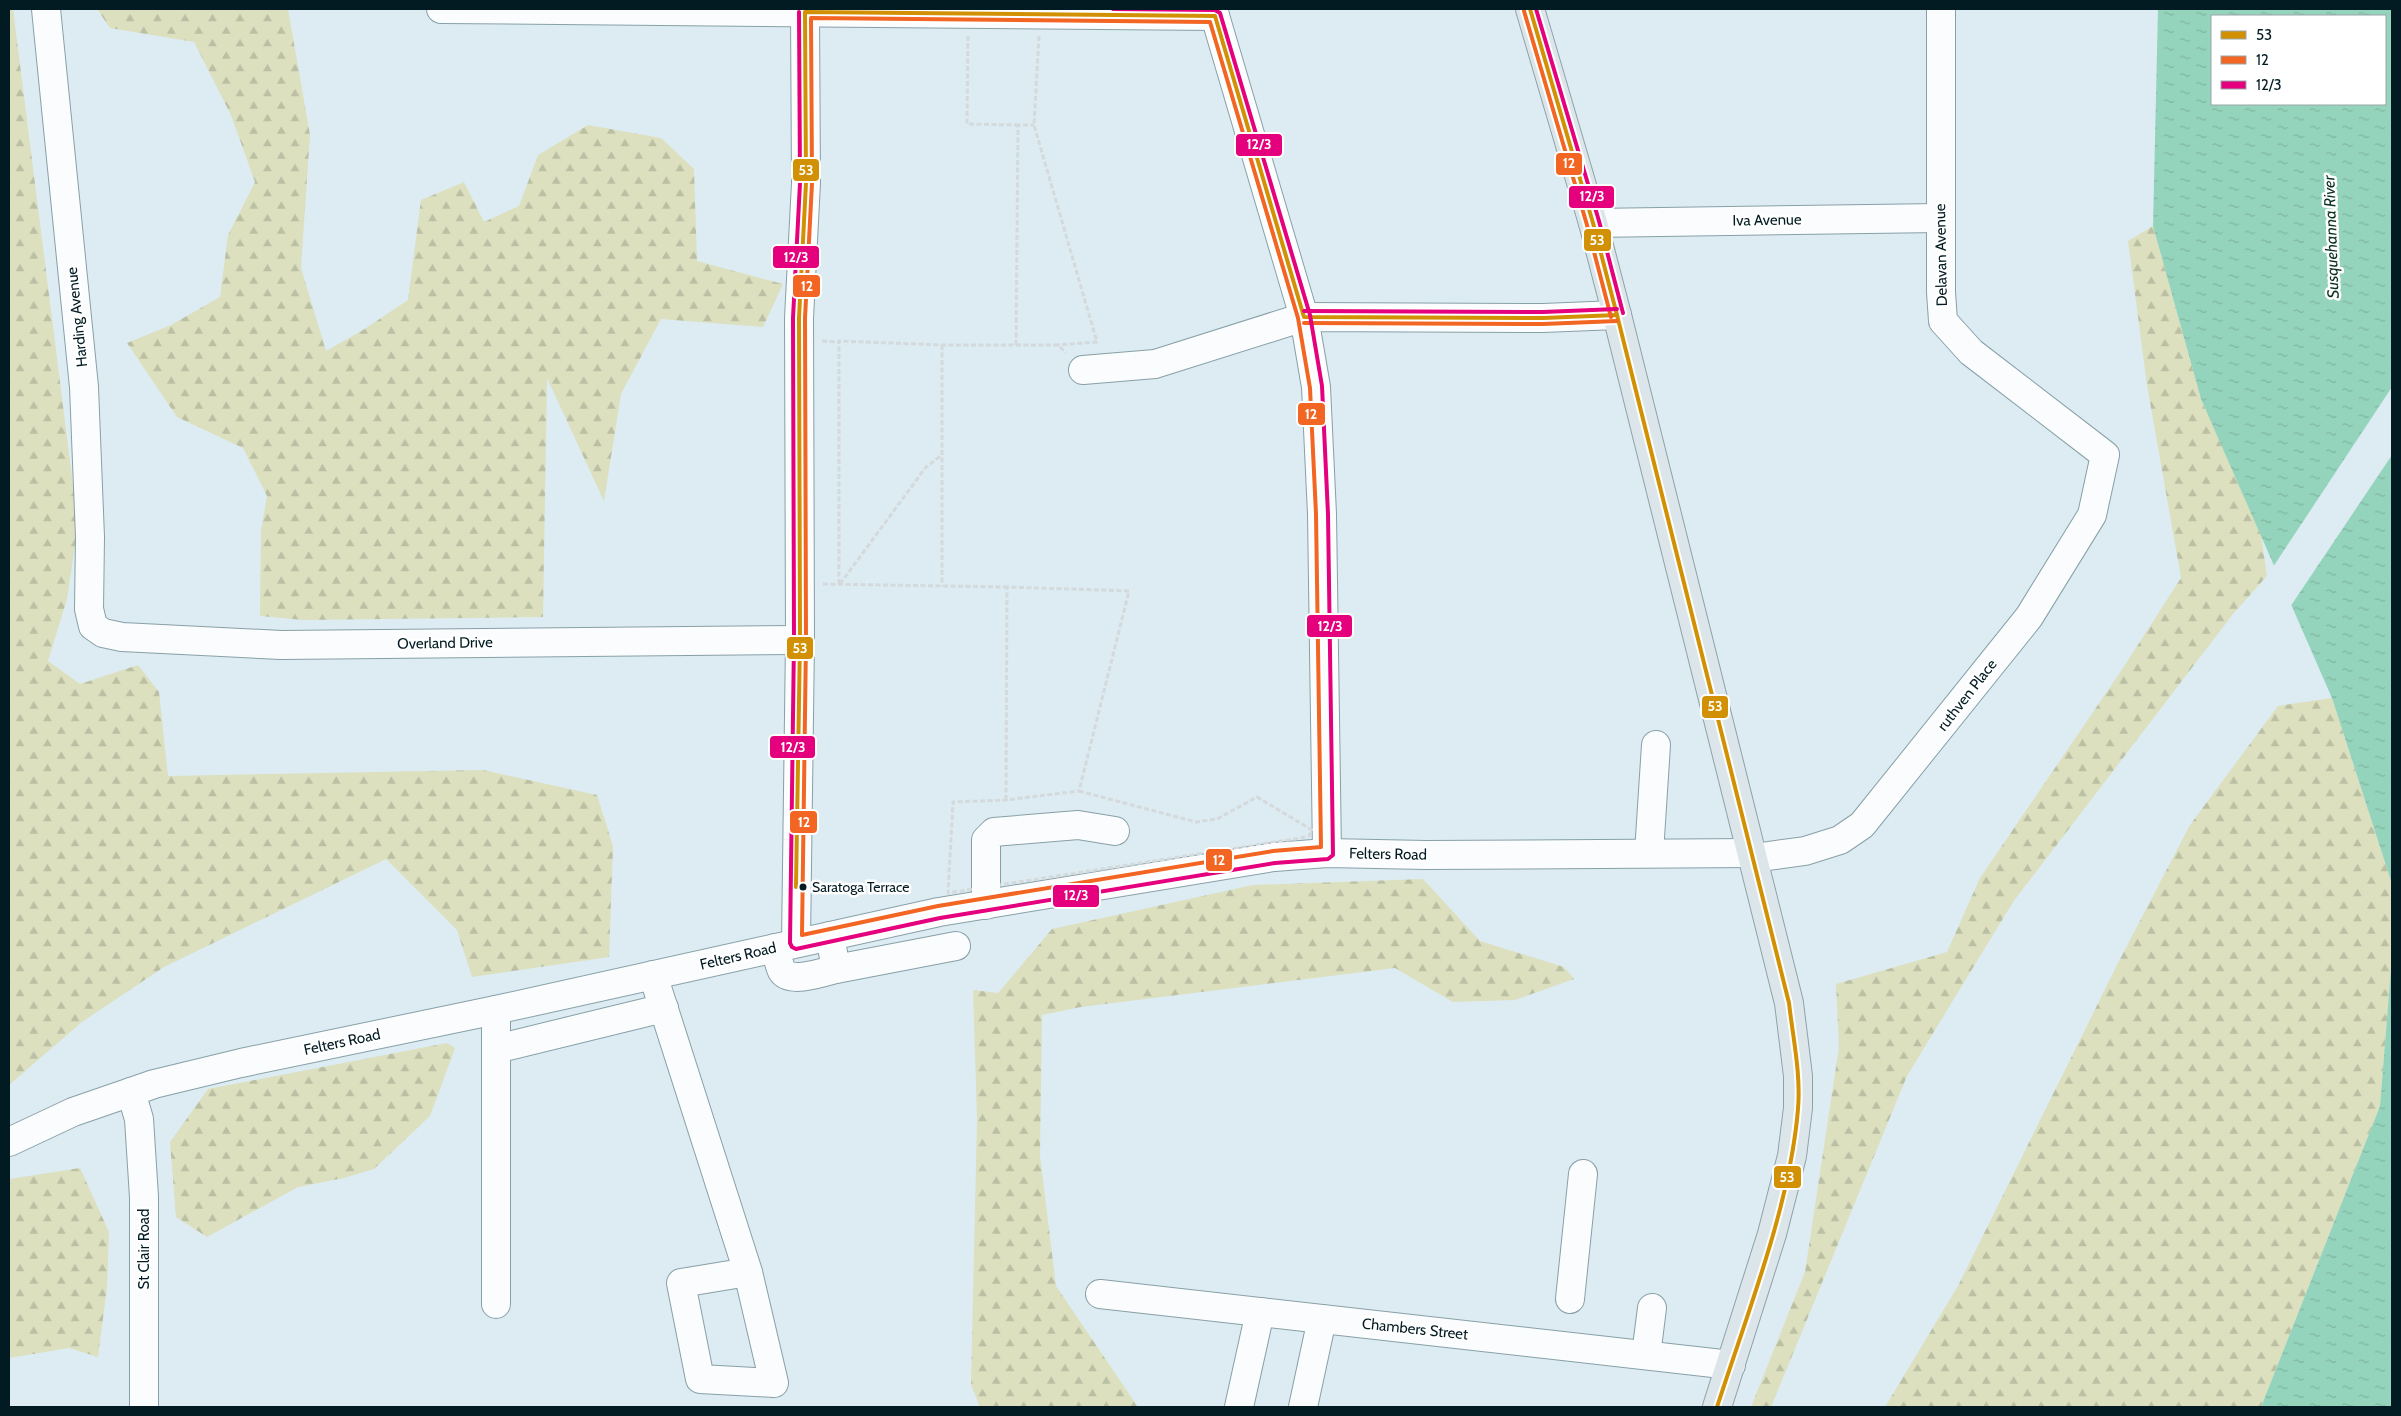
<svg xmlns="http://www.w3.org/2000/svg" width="2401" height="1416" font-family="Cabin,sans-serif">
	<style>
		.forest { fill: url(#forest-firs) }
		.water { fill: url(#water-ripples); fill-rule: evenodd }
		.pier { fill: #dcecf2 }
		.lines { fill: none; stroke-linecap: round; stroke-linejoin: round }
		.minor-casing { stroke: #87a0a7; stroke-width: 30 }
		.major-casing { stroke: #8da2a9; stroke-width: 30 }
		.path { stroke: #d4d9dc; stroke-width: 3; stroke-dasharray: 5 2.5; stroke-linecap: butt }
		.minor { stroke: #fafcfd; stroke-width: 28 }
		.major { stroke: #dce5e9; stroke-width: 28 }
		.bus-1-casing { stroke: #fff; stroke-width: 8 }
		.bus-2-casing { stroke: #fff; stroke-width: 8 }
		.bus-3-casing { stroke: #fff; stroke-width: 8 }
		.bus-1 { stroke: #d29105; stroke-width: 4 }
		.bus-2 { stroke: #f26522; stroke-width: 4 }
		.bus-3 { stroke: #e5007d; stroke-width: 4 }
		.bus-dot { fill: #021b23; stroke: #fff; stroke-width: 2 }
		.labels { text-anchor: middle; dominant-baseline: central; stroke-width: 5; stroke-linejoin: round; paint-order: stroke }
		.bus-label { font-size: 14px; fill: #021b23; stroke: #fff; text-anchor: start }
		.street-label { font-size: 15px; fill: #021b23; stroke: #fff }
		.water-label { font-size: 16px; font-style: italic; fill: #0b3123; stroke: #fff }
		.line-badge { stroke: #fff; stroke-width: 2 }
		.badge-label { font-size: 14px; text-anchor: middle; font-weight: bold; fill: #fff }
	</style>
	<defs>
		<pattern id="forest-firs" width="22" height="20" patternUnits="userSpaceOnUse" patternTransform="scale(1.25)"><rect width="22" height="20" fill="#dce0bf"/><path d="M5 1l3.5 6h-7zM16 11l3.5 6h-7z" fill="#bbc0a4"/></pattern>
		<pattern id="water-ripples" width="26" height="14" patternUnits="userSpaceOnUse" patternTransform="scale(1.25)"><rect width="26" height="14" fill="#95d4bc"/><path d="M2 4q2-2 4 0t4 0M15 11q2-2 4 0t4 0" fill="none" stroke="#7fb5a1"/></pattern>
	</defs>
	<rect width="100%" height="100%" fill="#dcecf2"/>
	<g class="forest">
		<polygon points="9,9 13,9 78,525 67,599 48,661 80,684 138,665 159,692 168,776 483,770 597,795 613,846 609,957 472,977 457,930 386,859 164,967 82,1022 9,1085"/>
		<polygon points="97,9 288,9 310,135 301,268 326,351 363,330 408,300 421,200 464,182 484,222 519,206 538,155 588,125 661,138 694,169 697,261 783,284 763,327 661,319 621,394 604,501 547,378 543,617 303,620 260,616 261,531 267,496 243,448 177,417 127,343 171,325 220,297 228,235 255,182 231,115 194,42 110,28"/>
		<polygon points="2153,226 2201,399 2261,535 2267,576 2233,614 2013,902 1907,1076 1771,1407 1751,1407 1805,1272 1839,1047 1836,984 1947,952 1980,878 2123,668 2181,578 2147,385 2128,241"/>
		<polygon points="2332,698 2392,884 2392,956 2380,1106 2261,1407 1885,1407 1958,1286 2117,965 2190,825 2278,706"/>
		<polygon points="1423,879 1480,941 1564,967 1574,979 1515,1000 1453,1002 1395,968 1081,1007 1042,1015 1040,1156 1056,1286 1138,1407 980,1407 971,1385 977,1119 973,990 998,993 1052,929 1253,885"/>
		<polygon points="447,1043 455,1048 430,1116 374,1169 344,1178 298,1187 207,1237 176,1217 170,1142 208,1089"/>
		<polygon points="80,1168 109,1232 107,1288 98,1357 69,1348 9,1358 9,1179"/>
	</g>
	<g class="water">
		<path d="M 2158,9 L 2392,9 L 2392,884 L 2332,698 L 2201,399 L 2153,226 ZM 2212,16 L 2385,16 L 2385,104 L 2212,104 Z"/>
		<polygon points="2392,956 2392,1407 2261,1407 2380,1106"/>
	</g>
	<polygon class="pier" points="2392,387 2392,455 2290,607 2273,567"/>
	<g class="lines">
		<defs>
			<g id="minor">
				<polyline points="46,9 84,387 90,537 89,609 93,626 103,633 122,637 281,645 800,640"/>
				<polyline points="441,9 1215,16"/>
				<polyline points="1213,9 1304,317 1316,387 1322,514 1327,853"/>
				<polyline points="1593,223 1940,218"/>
				<polyline points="1083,370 1155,364 1304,317 1543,318 1617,315"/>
				<polyline points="1649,853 1656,745"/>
				<polyline points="1754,858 1805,851 1840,840 1862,825 2029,617 2092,515 2105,455 1971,352 1943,321 1941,292 1941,9"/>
				<polyline points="986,905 986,840 994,832 1078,825 1115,831"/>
				<polyline points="830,936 836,969 956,946"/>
				<polyline points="796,943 800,640 799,318 806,183 805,12"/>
				<path d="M 775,948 C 777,955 779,965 782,971 C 790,984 824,972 836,969"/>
				<polyline points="653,975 748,1272 774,1383 700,1379 681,1283 748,1272"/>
				<polyline points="496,1010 496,1304"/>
				<polyline points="496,1049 664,1008"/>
				<polyline points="131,1092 139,1119 144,1197 144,1407"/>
				<polyline points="9,1142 73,1112 131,1092 154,1084 241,1063 491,1011 939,912 1274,857 1327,853 1426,855 1753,853"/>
				<polyline points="1100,1294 1731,1365"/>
				<polyline points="1570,1299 1583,1174"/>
				<polyline points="1646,1355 1652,1308"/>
				<polyline points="1239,1407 1260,1312"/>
				<polyline points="1303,1407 1322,1319"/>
			</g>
			<polyline id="major" points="1530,9 1593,223 1617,315 1789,1003 1798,1076 1798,1108 1792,1156 1772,1234 1717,1407"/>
		</defs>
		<use href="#minor" class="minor-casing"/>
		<use href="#major" class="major-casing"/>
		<g class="path">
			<polyline points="968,36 967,124 1018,125"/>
			<polyline points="1039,36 1034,125 1097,342 1058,345"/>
			<polyline points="822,341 839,342"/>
			<polyline points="942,345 942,586"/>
			<polyline points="1016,345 1018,125 1034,125"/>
			<polyline points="823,584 1007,587"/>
			<polyline points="839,584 839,341 942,345 1058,345 1066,353"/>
			<polyline points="840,584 926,467 942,455"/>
			<polygon points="1079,791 1196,822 1217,819 1257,797 1312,830 1309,836 1301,838 948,893 953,802 1006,800"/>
			<polyline points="1006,800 1007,587 1129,591 1079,791"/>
		</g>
		<use href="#minor" class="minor"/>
		<use href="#major" class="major"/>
		<defs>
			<g id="bus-1">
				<path d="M 1530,9 L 1593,223 L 1617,315 L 1789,1003 C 1793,1038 1801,1074 1798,1109 C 1790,1206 1747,1314 1717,1407"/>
				<polyline points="796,887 800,640 799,318 806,183 805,12 1215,16 1304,317 1543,318 1617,315"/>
			</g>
			<g id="bus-2">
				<polyline points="1524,11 1587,225 1611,317"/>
				<polygon points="811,18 1210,22 1298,318 1310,388 1316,514 1321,847 1273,851 938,906 802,935 806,640 805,318 812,183"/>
				<polyline points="1304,323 1543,324 1617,321"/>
			</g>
			<g id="bus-3">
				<polyline points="1536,9 1599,221 1623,313"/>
				<polyline points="799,12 800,183 793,318 794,640 790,943 792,947 796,949 940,918 1275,863 1328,859 1333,855 1328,514 1322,386 1310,315 1220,13 1215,10 1113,9"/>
				<polyline points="1304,311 1543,312 1617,309"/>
			</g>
		</defs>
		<use href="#bus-1" class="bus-1-casing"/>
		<use href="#bus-2" class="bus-2-casing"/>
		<use href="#bus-3" class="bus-3-casing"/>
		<use href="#bus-1" class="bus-1"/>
		<use href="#bus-2" class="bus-2"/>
		<use href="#bus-3" class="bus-3"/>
	</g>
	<circle class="bus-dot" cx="803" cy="887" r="4.5"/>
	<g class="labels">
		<g class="bus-label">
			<text x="812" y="887">Saratoga Terrace</text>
		</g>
		<g class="street-label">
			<text transform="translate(1767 220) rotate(-1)">Iva Avenue</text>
			<text transform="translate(1941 255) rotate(-91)">Delavan Avenue</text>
			<text transform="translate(77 317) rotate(-96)">Harding Avenue</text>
			<text transform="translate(445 643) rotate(-1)">Overland Drive</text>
			<text transform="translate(1967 695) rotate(-52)">ruthven Place</text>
			<text transform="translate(1388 854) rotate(1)">Felters Road</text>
			<text transform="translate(738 956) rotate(-13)">Felters Road</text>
			<text transform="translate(342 1042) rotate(-12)">Felters Road</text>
			<text transform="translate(144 1249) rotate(-90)">St Clair Road</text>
			<text transform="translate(1415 1329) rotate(6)">Chambers Street</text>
		</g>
		<g class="water-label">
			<text transform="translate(2331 237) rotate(-92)">Susquehanna River</text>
		</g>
	</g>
	<g class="line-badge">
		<rect x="1235" y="133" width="48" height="24" rx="5" fill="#e5007d"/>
		<rect x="1555" y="152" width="28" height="24" rx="5" fill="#f26522"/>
		<rect x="792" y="158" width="28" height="24" rx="5" fill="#d29105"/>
		<rect x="1568" y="185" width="47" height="24" rx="5" fill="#e5007d"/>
		<rect x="1583" y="228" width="29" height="24" rx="5" fill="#d29105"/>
		<rect x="772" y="245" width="48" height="24" rx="5" fill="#e5007d"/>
		<rect x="792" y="274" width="29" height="24" rx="5" fill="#f26522"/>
		<rect x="1297" y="402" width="29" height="24" rx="5" fill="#f26522"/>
		<rect x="1306" y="614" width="47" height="24" rx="5" fill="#e5007d"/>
		<rect x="786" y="636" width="28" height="24" rx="5" fill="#d29105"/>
		<rect x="1701" y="695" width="28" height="24" rx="5" fill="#d29105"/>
		<rect x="769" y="735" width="47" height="24" rx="5" fill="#e5007d"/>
		<rect x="789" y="810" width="29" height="24" rx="5" fill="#f26522"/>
		<rect x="1205" y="848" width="28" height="24" rx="5" fill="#f26522"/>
		<rect x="1052" y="884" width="48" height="24" rx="5" fill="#e5007d"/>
		<rect x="1773" y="1165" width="29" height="24" rx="5" fill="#d29105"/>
	</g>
	<g class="badge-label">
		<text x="1259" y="149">12/3</text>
		<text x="1569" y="168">12</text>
		<text x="806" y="175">53</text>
		<text x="1592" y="201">12/3</text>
		<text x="1597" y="245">53</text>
		<text x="796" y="262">12/3</text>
		<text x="807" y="291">12</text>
		<text x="1311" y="419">12</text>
		<text x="1330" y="631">12/3</text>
		<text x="800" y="653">53</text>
		<text x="1715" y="711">53</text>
		<text x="793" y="752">12/3</text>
		<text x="804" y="827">12</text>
		<text x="1219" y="865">12</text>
		<text x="1076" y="900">12/3</text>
		<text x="1787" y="1182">53</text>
	</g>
	<rect width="2401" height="1416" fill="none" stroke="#021b23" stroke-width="20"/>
	<rect x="2211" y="15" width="175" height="90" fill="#ffffff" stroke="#9aa4a7"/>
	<rect x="2221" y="31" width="25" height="8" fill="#d29105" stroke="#9aa4a7"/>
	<text x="2256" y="40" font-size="15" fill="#021b23">53</text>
	<rect x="2221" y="56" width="25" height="8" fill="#f26522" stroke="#9aa4a7"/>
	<text x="2256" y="65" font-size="15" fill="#021b23">12</text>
	<rect x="2221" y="81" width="25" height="8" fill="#e5007d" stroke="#9aa4a7"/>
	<text x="2256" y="90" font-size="15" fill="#021b23">12/3</text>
</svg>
